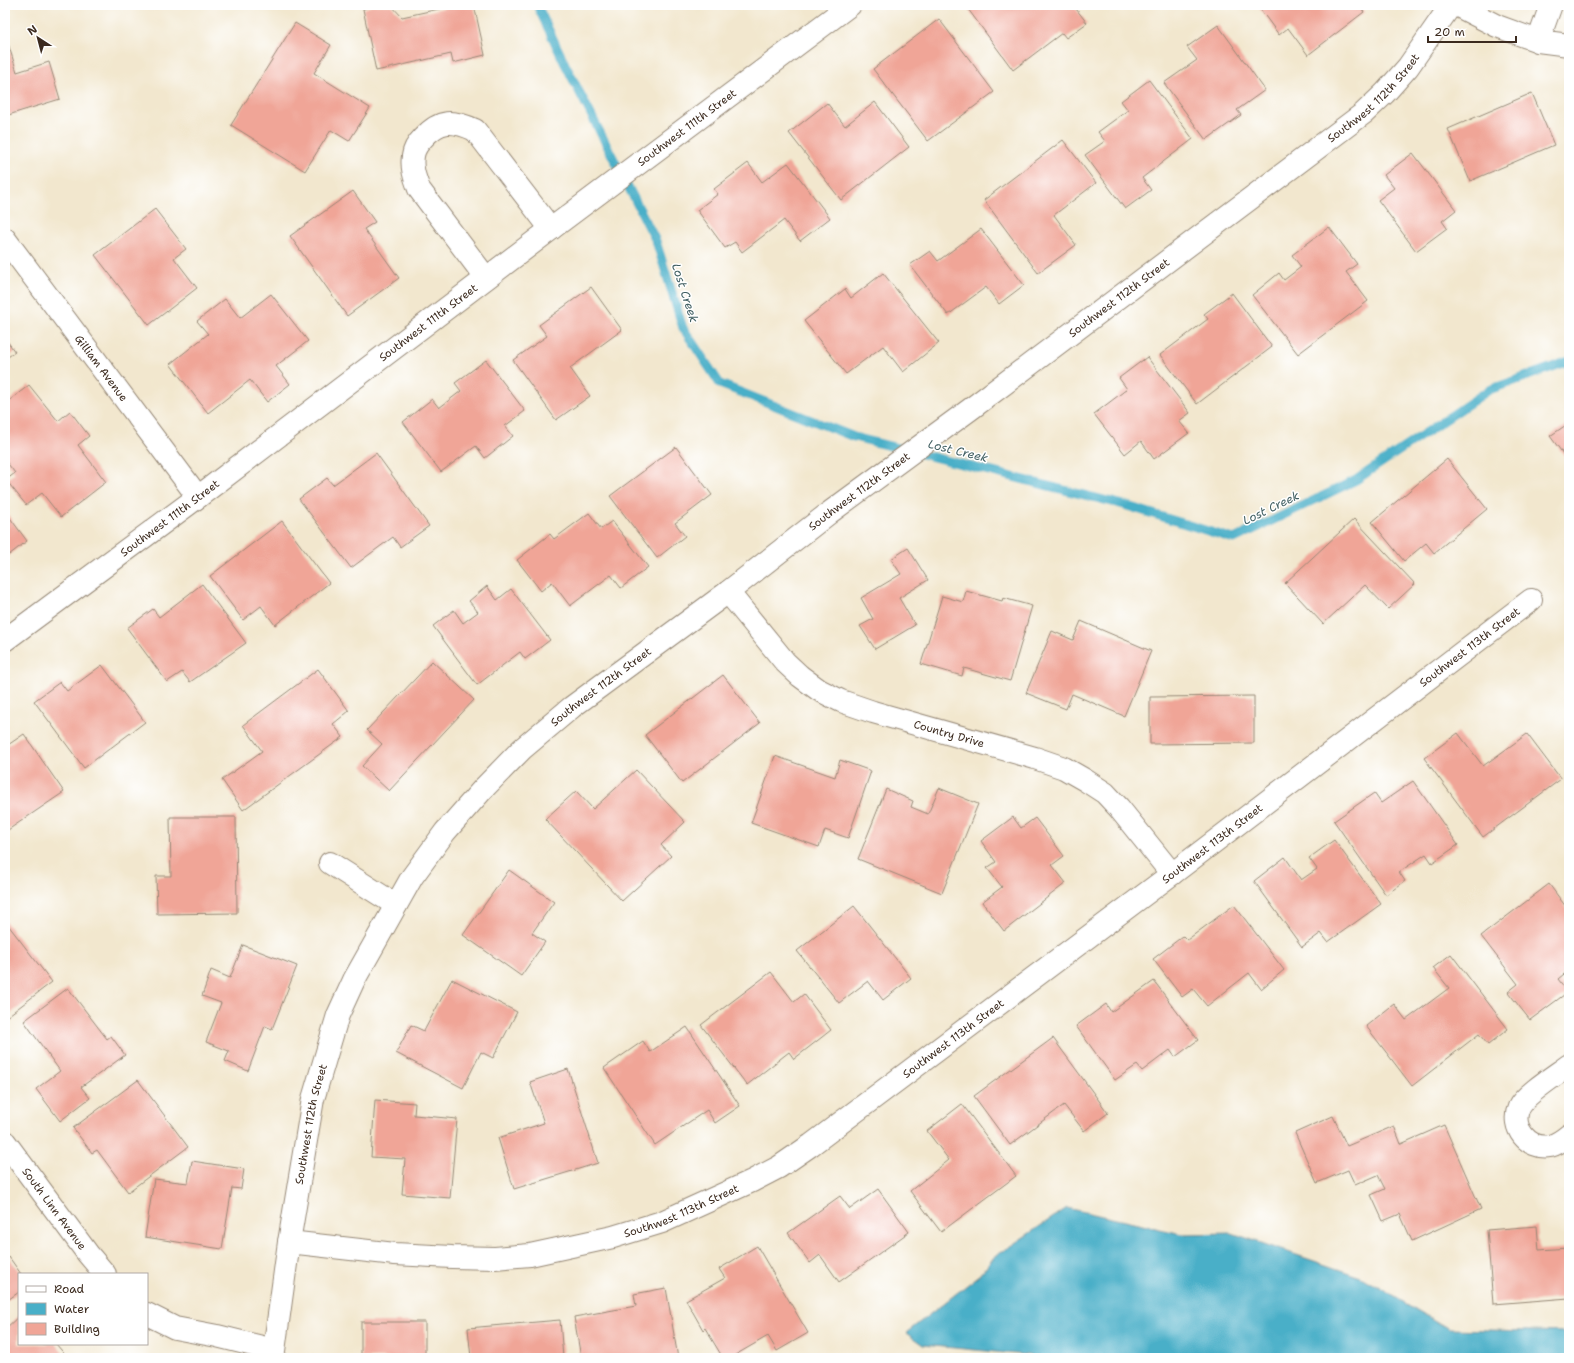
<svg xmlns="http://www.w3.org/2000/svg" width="1574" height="1363" font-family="'Shantell Sans',sans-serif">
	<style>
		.water { fill: #49afc8; stroke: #426c73 }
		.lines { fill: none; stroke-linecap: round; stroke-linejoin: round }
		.stream { stroke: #49afc8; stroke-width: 9 }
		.building { fill: #f0a597 }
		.minor-casing { stroke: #968876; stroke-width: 24 }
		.minor { stroke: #fff; stroke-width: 22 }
		.labels { text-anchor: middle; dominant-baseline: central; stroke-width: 3; stroke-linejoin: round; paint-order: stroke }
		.street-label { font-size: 11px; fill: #3b2a1e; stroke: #fff }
		.water-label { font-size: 12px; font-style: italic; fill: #415f62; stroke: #fff }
	</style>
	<rect width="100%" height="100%" fill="#fff"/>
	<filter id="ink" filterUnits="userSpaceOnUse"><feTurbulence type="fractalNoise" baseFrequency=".025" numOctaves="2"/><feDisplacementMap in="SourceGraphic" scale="8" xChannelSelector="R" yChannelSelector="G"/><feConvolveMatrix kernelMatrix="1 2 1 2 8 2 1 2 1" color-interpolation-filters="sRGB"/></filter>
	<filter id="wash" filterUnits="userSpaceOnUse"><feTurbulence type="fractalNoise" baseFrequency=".012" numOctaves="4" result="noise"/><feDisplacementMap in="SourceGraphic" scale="16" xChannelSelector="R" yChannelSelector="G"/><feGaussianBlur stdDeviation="0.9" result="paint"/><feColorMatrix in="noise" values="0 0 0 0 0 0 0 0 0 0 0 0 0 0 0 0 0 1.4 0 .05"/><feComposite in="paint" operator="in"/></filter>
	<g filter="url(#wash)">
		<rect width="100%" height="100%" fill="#f2e7ce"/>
		<polygon class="water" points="1067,1208 1182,1234 1232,1233 1361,1277 1449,1329 1569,1332 1569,1358 1058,1358 923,1345 906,1333 981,1274 994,1257"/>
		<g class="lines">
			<polyline class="stream" points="537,5 565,64 656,241 683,328 720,384 854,437 1124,505 1234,539 1356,480 1489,390 1569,361"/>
		</g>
		<g id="blocks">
			<g class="building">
				<polygon points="374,5 391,5 402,17 457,5 474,5 485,55 453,63 451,54 376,71 363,9"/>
				<polygon points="965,5 1073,5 1087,23 1066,38 1062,33 1013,70"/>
				<polygon points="1257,5 1359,5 1364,12 1308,55 1288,28 1279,35"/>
				<polygon points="939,19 994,92 928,141 873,69"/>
				<polygon points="295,23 331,45 314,73 370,108 349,141 331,130 305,171 231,125"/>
				<polygon points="1218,25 1265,90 1237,110 1241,115 1206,140 1164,83 1197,60 1187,47"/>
				<polygon points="5,34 17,72 49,62 60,99 5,116"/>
				<polygon points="1149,80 1193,139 1142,178 1151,190 1125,209 1085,155 1105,141 1098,132 1128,110 1121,101"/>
				<polygon points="1532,93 1554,145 1470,181 1448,129"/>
				<polygon points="875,102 909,147 841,200 789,133 827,103 845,126"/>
				<polygon points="1063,140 1096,183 1054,215 1076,245 1038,273 984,200"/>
				<polygon points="1413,153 1456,210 1442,221 1447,228 1416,251 1378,200 1394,188 1384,175"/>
				<polygon points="748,163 762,182 788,163 830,218 800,241 784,220 742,252 735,242 725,248 697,210 718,194 714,189"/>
				<polygon points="353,191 375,222 364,229 399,278 347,316 290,236"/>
				<polygon points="155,209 186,249 174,258 197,288 149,325 95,255"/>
				<polygon points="1329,227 1357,264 1346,272 1368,301 1298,354 1252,295 1279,273 1284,280 1301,267 1292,255"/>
				<polygon points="981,229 1024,285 999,304 986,287 948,315 910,265 930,251 938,261"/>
				<polygon points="883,273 939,343 903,372 883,346 846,374 804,321 845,289 851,298"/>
				<polygon points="591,287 622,330 570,368 590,396 556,420 513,360 547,336 539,325"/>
				<polygon points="1232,293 1272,347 1197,404 1160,355 1208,319 1204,314"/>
				<polygon points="271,294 308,341 276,366 290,384 267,402 250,380 208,413 170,364 208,334 197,321 225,299 240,318"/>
				<polygon points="5,338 15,352 5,359"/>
				<polygon points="1147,357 1190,413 1179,421 1189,433 1154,459 1141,441 1125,454 1094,414 1127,389 1119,378"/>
				<polygon points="486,360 525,411 505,426 513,436 485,458 476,446 441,472 403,422 432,399 439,408 461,391 455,383"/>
				<polygon points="29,385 58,421 70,411 89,436 78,445 106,482 61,517 42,493 26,505 6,480 15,473 5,460 5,404"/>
				<polygon points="1569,423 1569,462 1550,436"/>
				<polygon points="676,447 712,495 675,523 685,536 657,558 610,496"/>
				<polygon points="376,453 429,526 400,547 393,537 351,568 299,499 327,478 333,485"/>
				<polygon points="1447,459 1487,509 1434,553 1426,543 1404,561 1372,522"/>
				<polygon points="5,511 27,541 5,558"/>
				<polygon points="589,513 601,529 612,521 648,567 621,588 611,575 570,606 552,582 541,591 517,560 550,534 554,539"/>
				<polygon points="1354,519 1415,584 1388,609 1365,585 1323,624 1285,583"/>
				<polygon points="282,521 329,583 275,625 261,606 243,620 210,576"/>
				<polygon points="908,548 928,580 899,598 915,625 875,649 860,626 873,619 861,598 901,574 891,559"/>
				<polygon points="202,584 246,643 190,682 182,672 167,682 127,628 153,609 159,617"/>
				<polygon points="487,586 497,600 511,589 550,640 525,659 520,652 477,685 433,626 454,610 463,623 478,612 469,601"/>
				<polygon points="966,591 1002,601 1003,598 1032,606 1010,681 964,668 962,676 921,664 942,596 963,602"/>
				<polygon points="1081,621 1151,651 1124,716 1072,694 1066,709 1026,693 1052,631 1073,640"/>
				<polygon points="432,661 474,700 389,791 362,766 382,744 367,730"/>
				<polygon points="102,665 145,722 84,768 34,701 60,682 67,691"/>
				<polygon points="318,669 349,711 333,724 343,737 243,810 222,780 262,751 243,725"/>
				<polygon points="723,675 760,723 682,783 645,735"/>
				<polygon points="1254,696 1254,743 1150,744 1150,697"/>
				<polygon points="1458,733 1483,766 1527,734 1561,779 1483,837 1424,758"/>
				<polygon points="24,734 64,792 5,832 5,747"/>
				<polygon points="775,756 835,777 840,760 871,771 848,838 825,830 819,847 751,823"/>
				<polygon points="636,770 685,822 661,845 671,856 622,901 545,819 576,791 593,809"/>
				<polygon points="1413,781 1458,845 1432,863 1426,854 1399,872 1405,881 1386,895 1334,821 1374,793 1381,803"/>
				<polygon points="939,788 978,804 942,893 858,859 886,789 913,801 911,807 928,814"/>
				<polygon points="170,817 236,817 237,913 157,914 156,876 171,876"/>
				<polygon points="1013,817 1021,828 1035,818 1064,856 1052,865 1066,883 1004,931 982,902 1002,887 987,868 996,862 981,841"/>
				<polygon points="1334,840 1381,904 1328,942 1321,933 1302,947 1254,881 1285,857 1301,880 1317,869 1309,858"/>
				<polygon points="509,870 554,902 532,933 545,942 521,976 463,935"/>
				<polygon points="1549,884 1569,911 1569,970 1558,979 1568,992 1530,1020 1508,992 1518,984 1481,936"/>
				<polygon points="1234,905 1284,970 1261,989 1249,973 1207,1006 1193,989 1182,997 1153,959 1183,936 1187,940"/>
				<polygon points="854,906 911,978 883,1000 868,981 839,1003 797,951"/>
				<polygon points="5,921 52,982 5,1018"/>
				<polygon points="243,945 297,966 272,1029 265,1026 248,1071 225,1061 229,1051 206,1042 221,1003 202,996 211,970 230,978"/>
				<polygon points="1451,954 1508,1029 1488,1045 1479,1034 1412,1086 1366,1026 1394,1004 1406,1020 1449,988 1433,968"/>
				<polygon points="771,972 794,1002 804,994 831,1030 794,1059 789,1052 747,1085 701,1025"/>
				<polygon points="452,979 517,1012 493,1058 481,1052 463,1088 396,1053 411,1025 424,1031"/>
				<polygon points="1154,981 1198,1040 1175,1057 1170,1050 1142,1071 1137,1065 1115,1080 1076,1026 1106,1004 1111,1012"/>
				<polygon points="68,988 107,1039 111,1036 125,1055 81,1087 90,1098 60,1121 36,1089 60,1071 24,1021"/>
				<polygon points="687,1027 740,1106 715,1123 707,1110 655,1145 604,1068 643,1041 650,1052"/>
				<polygon points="1053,1038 1108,1113 1084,1131 1064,1105 1010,1145 974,1096"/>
				<polygon points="568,1069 598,1163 514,1189 498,1138 544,1123 530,1082"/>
				<polygon points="138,1080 188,1147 128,1192 97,1150 92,1153 73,1128"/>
				<polygon points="375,1100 415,1103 414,1115 457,1119 450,1198 402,1194 405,1159 371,1157"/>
				<polygon points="962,1104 1016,1176 941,1232 910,1191 949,1160 927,1131"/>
				<polygon points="1333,1116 1347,1146 1394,1126 1401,1144 1444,1125 1481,1209 1412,1241 1400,1214 1383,1221 1371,1195 1385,1189 1378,1175 1355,1185 1348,1170 1317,1183 1295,1133"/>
				<polygon points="192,1161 244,1169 241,1189 232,1188 222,1249 145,1237 154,1179 188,1183"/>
				<polygon points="878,1189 909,1232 839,1282 820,1255 810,1263 788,1233 840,1196 850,1209"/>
				<polygon points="1537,1226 1539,1250 1569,1248 1569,1298 1493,1304 1487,1230"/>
				<polygon points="757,1246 808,1333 777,1351 768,1336 730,1358 723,1358 705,1328 703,1330 686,1300 725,1278 719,1269"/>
				<polygon points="9,1257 21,1274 19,1274 19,1292 5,1302 5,1260"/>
				<polygon points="666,1288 678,1358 581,1358 574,1317 636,1306 634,1294"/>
				<polygon points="19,1316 19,1344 56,1344 68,1358 5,1358 5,1329"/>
				<polygon points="560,1320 563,1358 471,1358 468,1328"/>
				<rect x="361" y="1322" width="64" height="36"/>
			</g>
		</g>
	</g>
	<g filter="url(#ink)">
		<use href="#blocks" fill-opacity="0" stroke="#968876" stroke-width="1"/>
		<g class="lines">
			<defs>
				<g id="minor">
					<polyline points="1456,5 1497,26 1538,41 1569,45"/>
					<polyline points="1538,41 1551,5"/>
					<path id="s1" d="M 5,239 L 198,497"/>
					<path d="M 486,278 L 419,189 C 415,178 411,168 413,156 C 414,148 418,143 423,138 C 440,119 453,120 475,130 L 551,229"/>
					<path id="s2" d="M 728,592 L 785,662 L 800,676 L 819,690 L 841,701 L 873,712 L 1035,758 L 1064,768 L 1085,780 L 1105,793 L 1119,808 L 1172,874"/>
					<path id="s3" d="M 5,640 L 198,497 L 555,226 L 850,5"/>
					<polyline points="330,863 396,905"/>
					<path d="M 1569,1065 C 1557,1074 1524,1095 1519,1107 C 1510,1127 1528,1150 1550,1146 C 1558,1144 1563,1140 1569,1135"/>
					<path id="s4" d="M 5,1142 L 88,1254 L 105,1274"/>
					<path id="s5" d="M 289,1242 L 395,1254 L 452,1257 L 495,1258 L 530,1255 L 613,1237 L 662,1222 L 752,1181 L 779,1167 L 811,1145 L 1172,874 L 1531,600"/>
					<polyline points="147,1314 175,1328 217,1336 274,1350"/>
					<path id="s6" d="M 273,1358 L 289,1242 L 313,1099 L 338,1015 L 354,980 L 412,877 L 445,832 L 483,789 L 522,749 L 572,707 L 728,592 L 829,513 L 972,408 L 1364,113 L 1385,93 L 1408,67 L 1451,5"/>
				</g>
			</defs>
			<use href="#minor" class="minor-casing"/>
			<use href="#minor" class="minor"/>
		</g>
	</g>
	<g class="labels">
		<g class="street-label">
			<text stroke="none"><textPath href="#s6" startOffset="1748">Southwest 112th Street</textPath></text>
			<text stroke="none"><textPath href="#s3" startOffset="853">Southwest 111th Street</textPath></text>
			<text stroke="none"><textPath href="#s6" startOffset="1424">Southwest 112th Street</textPath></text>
			<text stroke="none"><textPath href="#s3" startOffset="529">Southwest 111th Street</textPath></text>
			<text stroke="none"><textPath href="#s1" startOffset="161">Gilliam Avenue</textPath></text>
			<text stroke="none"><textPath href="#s6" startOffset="1100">Southwest 112th Street</textPath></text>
			<text stroke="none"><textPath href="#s3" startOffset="205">Southwest 111th Street</textPath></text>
			<text stroke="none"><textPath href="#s5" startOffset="1372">Southwest 113th Street</textPath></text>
			<text stroke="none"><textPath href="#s6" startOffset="776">Southwest 112th Street</textPath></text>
			<text stroke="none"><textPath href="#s2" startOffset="272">Country Drive</textPath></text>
			<text stroke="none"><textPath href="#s5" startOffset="1048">Southwest 113th Street</textPath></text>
			<text stroke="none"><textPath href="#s5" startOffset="724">Southwest 113th Street</textPath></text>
			<text stroke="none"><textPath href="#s6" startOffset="237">Southwest 112th Street</textPath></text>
			<text stroke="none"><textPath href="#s4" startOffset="83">South Linn Avenue</textPath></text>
			<text stroke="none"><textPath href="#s5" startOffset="400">Southwest 113th Street</textPath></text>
		</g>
		<g class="water-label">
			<text transform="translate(685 293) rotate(72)">Lost Creek</text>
			<text transform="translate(958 451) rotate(14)">Lost Creek</text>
			<text transform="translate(1271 508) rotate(-26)">Lost Creek</text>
		</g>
	</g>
	<rect width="1574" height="1363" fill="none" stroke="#fff" stroke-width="20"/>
	<rect x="18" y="1273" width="130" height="72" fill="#ffffff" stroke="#b1aaa5"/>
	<rect x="26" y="1286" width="20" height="6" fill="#ffffff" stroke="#b1aaa5"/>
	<text x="54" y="1293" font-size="12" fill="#3b2a1e">Road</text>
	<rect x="26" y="1303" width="20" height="12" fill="#49afc8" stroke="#b1aaa5"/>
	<text x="54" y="1313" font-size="12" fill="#3b2a1e">Water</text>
	<rect x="26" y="1323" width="20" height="12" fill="#f0a597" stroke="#b1aaa5"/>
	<text x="54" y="1333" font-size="12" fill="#3b2a1e">Building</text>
	<g transform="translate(38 38) rotate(324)" stroke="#ffffff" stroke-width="3" paint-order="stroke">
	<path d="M0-3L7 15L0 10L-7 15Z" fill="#3b2a1e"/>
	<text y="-6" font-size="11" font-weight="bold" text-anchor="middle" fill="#3b2a1e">N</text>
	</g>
	<path d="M1428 36v6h88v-6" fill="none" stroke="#3b2a1e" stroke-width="2"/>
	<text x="1434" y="36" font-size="12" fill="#3b2a1e" stroke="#ffffff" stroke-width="3" paint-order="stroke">20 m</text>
</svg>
